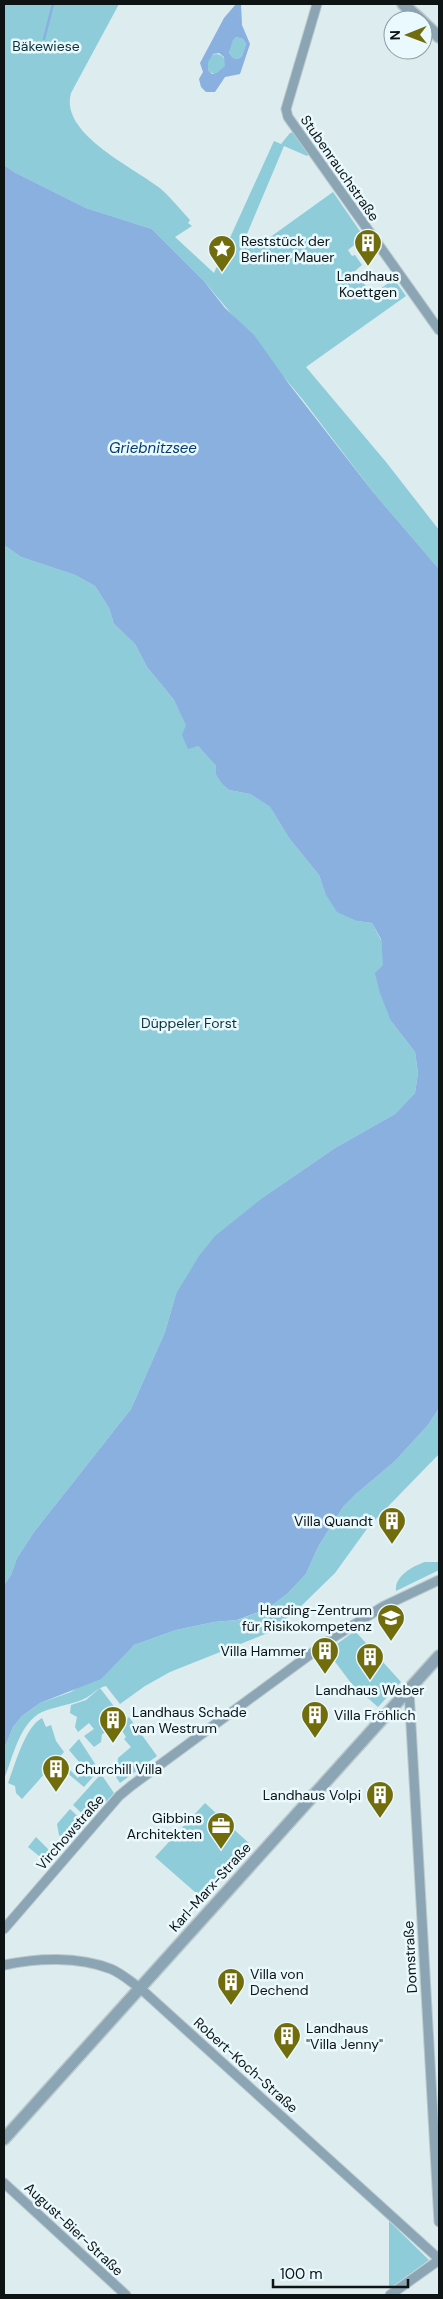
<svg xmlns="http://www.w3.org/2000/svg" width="443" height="2299" font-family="'DM Sans',sans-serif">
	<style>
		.green { fill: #8eccd9 }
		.water { fill: #89b0df; fill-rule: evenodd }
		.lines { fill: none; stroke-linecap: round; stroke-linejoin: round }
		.stream { stroke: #89b0df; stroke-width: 2.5 }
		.minor-casing { stroke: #bbc9cc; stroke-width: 11 }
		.tertiary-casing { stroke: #bbc9cc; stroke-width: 14 }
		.minor { stroke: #8ba5b4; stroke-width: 9 }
		.tertiary { stroke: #8ba5b4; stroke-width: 11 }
		.labels { text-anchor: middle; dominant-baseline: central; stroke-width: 5; stroke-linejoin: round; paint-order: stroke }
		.park-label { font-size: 14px; fill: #0a3239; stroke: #e9f9fd }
		.street-label { font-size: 14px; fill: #0e1314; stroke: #e9f9fd }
		.poi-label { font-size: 14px; fill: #0e1314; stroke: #e9f9fd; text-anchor: start }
		.water-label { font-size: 15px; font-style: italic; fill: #033c74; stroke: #e9f9fd }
	</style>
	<rect width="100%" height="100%" fill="#dcecef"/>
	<g class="green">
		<path d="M 4,4 L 119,4 L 71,93 C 59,134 135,168 161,189 C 171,198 181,210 190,220 L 188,223 L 192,226 L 175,237 L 214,273 L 274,141 L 281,144 L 290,133 L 294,132 L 309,154 L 307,156 L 284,146 L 247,234 L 255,248 L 333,192 L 364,237 L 348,250 L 352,256 L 355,255 L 362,265 L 355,271 L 372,295 L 379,293 L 377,291 L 394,279 L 406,296 L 306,367 L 386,462 L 439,530 L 439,569 L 373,492 L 303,400 L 204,281 L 152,229 L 86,208 L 14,172 L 4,165 Z"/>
		<polygon points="236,37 243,39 246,44 242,56 238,59 233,58 229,53 233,39"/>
		<circle cx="216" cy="64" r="10"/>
		<polygon points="4,545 21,557 75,575 95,586 109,608 114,624 135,644 147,667 174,700 198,746 216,766 216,775 222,784 229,790 250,794 270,807 289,838 319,875 325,893 357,921 372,923 381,940 391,1021 415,1052 418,1073 415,1093 395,1114 335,1148 265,1196 176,1294 165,1332 131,1409 34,1532 17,1558 11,1575 4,1585"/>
		<path d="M 439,1408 L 439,1454 L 369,1526 L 335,1573 L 294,1613 L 268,1633 L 170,1672 L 145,1686 L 120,1704 L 106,1686 C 96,1688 90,1698 79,1701 C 67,1705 54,1707 42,1712 C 19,1723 13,1758 4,1779 L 4,1749 L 13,1727 L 22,1716 L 40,1703 L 71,1692 L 115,1662 L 134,1645 L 176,1630 L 214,1622 L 238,1620 L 267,1609 L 287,1594 L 306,1574 L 318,1547 L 343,1507 L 356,1494 L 395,1461 L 428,1425 Z"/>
		<path d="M 425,1562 L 439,1562 L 439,1570 L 396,1591 C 394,1576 413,1566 425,1562 Z"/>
		<polygon points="355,1631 401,1682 378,1707 351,1683 327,1651"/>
		<polygon points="100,1688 116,1709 107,1721 117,1728 111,1734 107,1732 102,1734 101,1742 94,1747 84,1736 94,1729 89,1723 78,1732 75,1727 77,1717 70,1713 71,1705 86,1700"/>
		<polygon points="129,1717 157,1756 120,1783 116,1777 118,1758 131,1747 124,1739 126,1737 121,1729 121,1724"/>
		<path d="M 42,1718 L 46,1727 L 51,1725 L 56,1741 L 64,1752 L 22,1799 L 16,1793 L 15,1786 L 8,1783 C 15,1765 25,1727 42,1718 Z"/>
		<polygon points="79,1739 99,1770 84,1787 66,1772 69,1769 78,1778 85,1769 69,1750"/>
		<polygon points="101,1774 114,1793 90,1819 88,1819 73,1805"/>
		<polygon points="205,1803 252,1846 203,1899 155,1857"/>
		<polygon points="70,1809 86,1824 68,1844 59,1835 57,1824"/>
		<polygon points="36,1837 51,1852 44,1860 28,1847"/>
		<polygon points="389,2221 429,2260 389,2289"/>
	</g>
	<g class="water">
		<path d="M 236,4 L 241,4 L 242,25 L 250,44 L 240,74 L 225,77 L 215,92 L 206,92 L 201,87 L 199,79 L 203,72 L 200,63 L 224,18 ZM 236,37 L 243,39 L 246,44 L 242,56 L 238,59 L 233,58 L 229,53 L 233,40 ZM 219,53 L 224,57 L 225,66 L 217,73 L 212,74 L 208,70 L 208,62 L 213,54 Z"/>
		<polygon points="4,165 14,172 86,208 152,229 204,281 225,308 254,335 289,384 373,492 439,569 439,1408 428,1425 395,1461 356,1494 343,1507 318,1547 306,1574 287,1594 267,1609 237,1620 214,1622 176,1630 134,1645 101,1679 40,1703 22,1716 13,1727 4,1749 4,1585 11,1575 17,1558 34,1532 131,1409 165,1332 176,1294 199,1256 215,1236 265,1196 335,1148 395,1114 415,1093 418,1073 415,1052 391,1021 380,993 375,973 383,965 381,939 372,923 357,921 337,912 325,893 319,875 289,838 270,807 250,794 229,790 222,784 216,775 216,766 198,746 188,749 182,735 186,725 174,700 147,667 135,644 114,624 109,608 95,586 75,575 21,557 4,545"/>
	</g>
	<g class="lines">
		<polyline class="stream" points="44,39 53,4"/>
		<defs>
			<g id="minor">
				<polyline points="317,4 286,109 288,117 439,330"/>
				<polyline points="409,1690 439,2222"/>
				<polyline points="4,1929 119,1796 131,1786 334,1637 384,1606 439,1580"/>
				<path d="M 4,1965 C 37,1958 78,1956 111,1969 C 121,1973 131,1982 140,1988 L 439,2259"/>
				<polyline points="4,2183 126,2295"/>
				<polyline points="390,2295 439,2260"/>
			</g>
			<g id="tertiary">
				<polyline points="403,4 421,20"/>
				<polyline points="423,22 439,37"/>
				<polyline points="4,2139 439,1656"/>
			</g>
		</defs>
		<use href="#minor" class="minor-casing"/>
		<use href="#tertiary" class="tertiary-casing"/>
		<use href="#minor" class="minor"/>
		<use href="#tertiary" class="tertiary"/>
	</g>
	<defs>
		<symbol id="building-pin" viewBox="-11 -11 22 30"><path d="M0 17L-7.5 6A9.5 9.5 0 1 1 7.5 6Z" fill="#726d0c" stroke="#e9f9fd"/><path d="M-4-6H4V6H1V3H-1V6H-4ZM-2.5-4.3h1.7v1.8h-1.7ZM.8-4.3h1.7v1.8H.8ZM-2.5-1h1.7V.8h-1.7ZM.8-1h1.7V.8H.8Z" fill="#fff"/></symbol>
		<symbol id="sight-pin" viewBox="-11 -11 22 30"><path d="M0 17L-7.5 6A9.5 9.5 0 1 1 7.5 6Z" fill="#726d0c" stroke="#e9f9fd"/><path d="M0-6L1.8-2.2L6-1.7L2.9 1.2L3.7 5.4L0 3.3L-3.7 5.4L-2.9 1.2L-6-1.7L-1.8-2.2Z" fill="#fff"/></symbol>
		<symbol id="university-pin" viewBox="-11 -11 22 30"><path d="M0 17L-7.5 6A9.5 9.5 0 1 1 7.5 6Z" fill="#726d0c" stroke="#e9f9fd"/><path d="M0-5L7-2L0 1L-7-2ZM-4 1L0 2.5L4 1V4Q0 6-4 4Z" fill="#fff"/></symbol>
		<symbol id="office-pin" viewBox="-11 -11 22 30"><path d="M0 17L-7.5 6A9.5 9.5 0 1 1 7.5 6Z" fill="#726d0c" stroke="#e9f9fd"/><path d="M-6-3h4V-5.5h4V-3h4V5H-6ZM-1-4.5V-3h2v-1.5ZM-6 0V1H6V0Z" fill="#fff"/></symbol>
	</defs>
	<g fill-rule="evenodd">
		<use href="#building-pin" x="352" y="227" width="32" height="43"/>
		<use href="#sight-pin" x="206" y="233" width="32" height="43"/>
		<use href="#building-pin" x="376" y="1505" width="32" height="43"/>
		<use href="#university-pin" x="375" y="1602" width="32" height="43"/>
		<use href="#building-pin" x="309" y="1635" width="32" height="43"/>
		<use href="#building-pin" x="354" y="1641" width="32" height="43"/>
		<use href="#building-pin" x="299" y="1699" width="32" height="43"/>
		<use href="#building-pin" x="97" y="1704" width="32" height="43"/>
		<use href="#building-pin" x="40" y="1753" width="32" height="43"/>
		<use href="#building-pin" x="364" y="1779" width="32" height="43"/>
		<use href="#office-pin" x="205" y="1810" width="32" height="43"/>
		<use href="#building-pin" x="215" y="1966" width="32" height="43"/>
		<use href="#building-pin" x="271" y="2020" width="32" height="43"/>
	</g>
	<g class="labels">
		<g class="park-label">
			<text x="46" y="46">Bäkewiese</text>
			<text x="189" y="1023">Düppeler Forst</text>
		</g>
		<g class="street-label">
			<text transform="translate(340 168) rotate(55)">Stubenrauchstraße</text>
			<text transform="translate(70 1832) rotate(-49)">Virchowstraße</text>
			<text transform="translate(210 1887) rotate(-48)">Karl-Marx-Straße</text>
			<text transform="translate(410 1957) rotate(-93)">Domstraße</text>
			<text transform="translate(246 2065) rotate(42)">Robert-Koch-Straße</text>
			<text transform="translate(74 2229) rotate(43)">August-Bier-Straße</text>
		</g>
		<g class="poi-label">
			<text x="241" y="241">Reststück der<tspan x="241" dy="16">Berliner Mauer</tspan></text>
			<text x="368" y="276" text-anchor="middle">Landhaus<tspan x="368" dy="16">Koettgen</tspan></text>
			<text x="373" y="1521" text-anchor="end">Villa Quandt</text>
			<text x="372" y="1610" text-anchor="end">Harding-Zentrum<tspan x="372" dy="16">für Risikokompetenz</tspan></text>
			<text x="306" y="1651" text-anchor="end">Villa Hammer</text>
			<text x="370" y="1690" text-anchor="middle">Landhaus Weber</text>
			<text x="132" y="1712">Landhaus Schade<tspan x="132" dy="16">van Westrum</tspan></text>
			<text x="334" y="1715">Villa Fröhlich</text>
			<text x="75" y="1769">Churchill Villa</text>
			<text x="361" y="1795" text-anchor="end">Landhaus Volpi</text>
			<text x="202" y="1818" text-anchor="end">Gibbins<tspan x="202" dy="16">Architekten</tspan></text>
			<text x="250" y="1974">Villa von<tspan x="250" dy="16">Dechend</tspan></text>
			<text x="306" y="2028">Landhaus<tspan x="306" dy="16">"Villa Jenny"</tspan></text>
		</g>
		<g class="water-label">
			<text x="153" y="448">Griebnitzsee</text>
		</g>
	</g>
	<rect width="443" height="2299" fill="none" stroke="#0e1314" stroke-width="10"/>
	<g transform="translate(408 35) rotate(269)"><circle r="24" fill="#e9f9fd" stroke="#919da0"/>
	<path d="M0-4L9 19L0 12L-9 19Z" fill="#726d0c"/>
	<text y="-8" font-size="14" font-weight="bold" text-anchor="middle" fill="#0e1314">N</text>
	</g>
	<path d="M273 2279v8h135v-8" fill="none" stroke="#0e1314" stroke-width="2.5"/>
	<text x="280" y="2279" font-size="15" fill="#0e1314" stroke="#e9f9fd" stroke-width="4" paint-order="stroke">100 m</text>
</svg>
